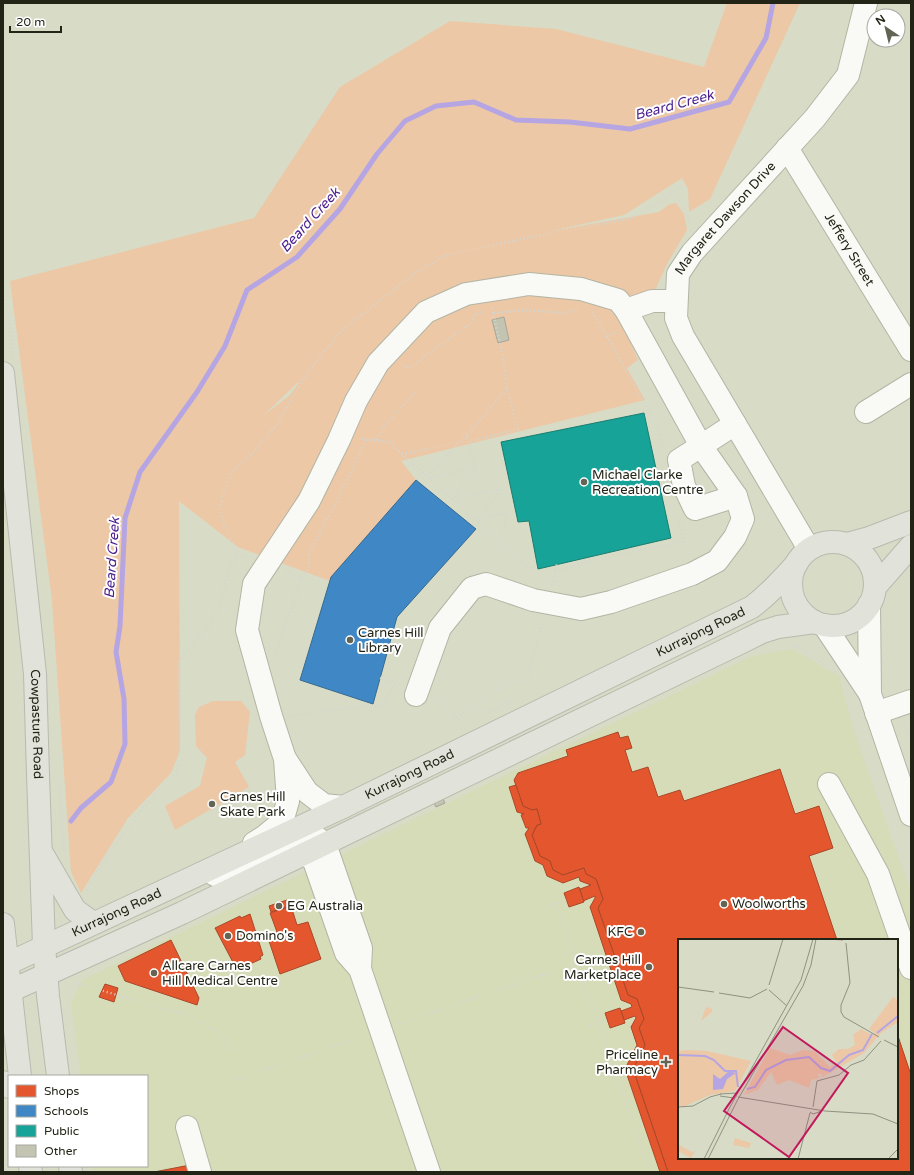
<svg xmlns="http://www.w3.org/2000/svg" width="914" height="1175" font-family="'Varela Round',sans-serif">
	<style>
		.built { fill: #d6dcb8; fill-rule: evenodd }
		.green { fill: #ecc8a6; fill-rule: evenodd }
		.shops { fill: #e4572e; stroke: #aa4827 }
		.schools { fill: #3f88c5; stroke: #366a90 }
		.public { fill: #17a398; stroke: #1a7d71 }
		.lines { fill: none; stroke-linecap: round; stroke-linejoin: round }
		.stream { stroke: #b6a5e3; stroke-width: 5 }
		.building { fill: #c4c4b3; stroke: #a6a696 }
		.minor-casing { stroke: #b3b5a4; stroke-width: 24 }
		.major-casing { stroke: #b8baaf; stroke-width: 24 }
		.path { stroke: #d5d6cf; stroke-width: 2.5; stroke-dasharray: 1 3; stroke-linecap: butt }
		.minor { stroke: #f9faf6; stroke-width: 22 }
		.major { stroke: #e1e3da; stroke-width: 22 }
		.poi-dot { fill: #626454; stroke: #fff; stroke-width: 1.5 }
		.labels { text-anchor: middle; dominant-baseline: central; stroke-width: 4; stroke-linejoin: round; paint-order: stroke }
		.street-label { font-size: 13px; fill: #222416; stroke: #fff }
		.poi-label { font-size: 13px; fill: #222416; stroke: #fff; text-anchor: start }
		.water-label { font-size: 14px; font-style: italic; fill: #4b1e8e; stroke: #fff }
		.inset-river { fill: none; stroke: #b6a5e3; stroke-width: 2 }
		.inset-road { fill: none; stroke: #8f9280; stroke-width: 1 }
		.view { fill: #c2185b; fill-opacity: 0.15; stroke: #c2185b; stroke-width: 2 }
		.inset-edge { fill: none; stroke: #222416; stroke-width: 2 }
	</style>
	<rect width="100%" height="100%" fill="#d8dbc6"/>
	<path class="built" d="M 792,649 L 839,676 L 853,729 L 911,892 L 911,1172 L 93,1172 L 92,1166 L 147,1166 L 147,1076 L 81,1076 L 71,1003 L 82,980 L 752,656 ZM 679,940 L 897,940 L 897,1158 L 679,1158 Z"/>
	<g class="green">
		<path d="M 727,3 L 800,3 L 710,199 L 689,212 L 688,189 L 682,178 L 624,215 L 546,232 L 659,212 L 670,204 L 676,203 L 684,214 L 687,230 L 668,262 L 655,290 L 625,302 L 611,312 L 622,322 L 638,360 L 627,368 L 645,400 L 401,461 L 416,480 L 330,581 L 238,547 L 179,501 L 180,751 L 171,773 L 128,818 L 81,893 L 71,872 L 52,600 L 10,281 L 254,218 L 340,87 L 450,21 L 556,29 L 704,67 ZM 299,382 L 290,395 L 263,416 L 298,382 Z"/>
		<polygon points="213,701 241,701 250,712 245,755 235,762 249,787 175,830 165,806 200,786 207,758 196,746 195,715 199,707"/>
	</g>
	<g class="shops">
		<polygon points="618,732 620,738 628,736 632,748 625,750 632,772 648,767 658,797 680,790 684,801 780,769 795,814 819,806 833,848 809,856 837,940 679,940 679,1158 897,1158 897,1033 911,1075 911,1172 668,1172 633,1069 645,1045 639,1028 644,1019 637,999 628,995 598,908 603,899 596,879 586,874 584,868 563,875 553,870 550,861 540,856 532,835 537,825 541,824 537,809 532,810 523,806 514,780 518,773 568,756 566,750"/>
		<polygon points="516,785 523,806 532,810 537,809 541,824 537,825 532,835 540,856 550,861 553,870 563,875 584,868 586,874 596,879 603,899 598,908 628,995 637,999 644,1019 639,1028 645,1045 633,1069 668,1172 660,1172 625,1069 637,1045 631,1027 636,1018 635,1016 624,1020 621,1011 632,1007 631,1004 621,1000 590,907 595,898 595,896 583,901 580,889 591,885 580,881 579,877 563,883 547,876 543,865 535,861 525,834 529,828 526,828 521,815 524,814 517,812 509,787"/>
		<polygon points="579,887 584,902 569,907 564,893"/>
		<polygon points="287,900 289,906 271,912 269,906"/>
		<polygon points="291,906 297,925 308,922 321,959 280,974 267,935 277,932 270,913"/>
		<polygon points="250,914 263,955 260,957 261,959 237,970 215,928 240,916 241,918"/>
		<polygon points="171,940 199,998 197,1005 125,981 118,966"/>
		<polygon points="105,984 118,988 114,1002 99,997"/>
		<polygon points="620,1008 625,1023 610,1028 605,1013"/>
		<polygon points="190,1165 191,1172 154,1172"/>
	</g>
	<polygon class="schools" points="416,480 476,529 397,617 373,704 300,680 331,577"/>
	<polygon class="public" points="644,413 671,538 538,569 529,521 518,522 501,442"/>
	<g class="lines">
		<polyline class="stream" points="71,821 81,808 111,782 125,744 124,699 116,652 120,626 125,518 140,472 197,392 225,346 247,290 297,257 340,209 377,154 405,121 436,106 474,102 516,120 570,122 630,129 729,102 766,38 773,3"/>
	</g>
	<g class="building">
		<polygon points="504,317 509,340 498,343 492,320"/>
		<polygon points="443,799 445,803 436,807 434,803"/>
	</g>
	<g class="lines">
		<defs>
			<g id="minor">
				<path id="s1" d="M 787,148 L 911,350"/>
				<polyline points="626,310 652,301 676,301"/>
				<polyline points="866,412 911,384"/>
				<polyline points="735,424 701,446 679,460 684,486 695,509 736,496"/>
				<path id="s2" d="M 809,549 L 683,336 L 676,318 L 678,274 L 692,253 L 815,118 L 848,75 L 866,3"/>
				<polyline points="869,605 870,694"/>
				<polyline points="824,625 870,694 911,815"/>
				<polyline points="876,713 911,701"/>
				<polyline points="286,760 307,792 324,805 343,807"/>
				<polyline points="829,784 878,874 911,968"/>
				<polyline points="254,843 265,836 282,822 288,801 285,759 271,716 247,630 254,584 309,501 339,440 356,401 378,363 426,312 466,294 529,284 581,289 618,300 626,310 701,446 736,496 743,519 735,537 717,561 692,574 611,602 581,609 533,600 486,584 472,588 440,628 416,695"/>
				<polyline points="305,853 314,861 346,953 360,969 429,1172"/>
				<path d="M 215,875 C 227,871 239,868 250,864 C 272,854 292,840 316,837 L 325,844 L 361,948 L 360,969"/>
				<polyline points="187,1127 200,1172"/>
			</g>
			<g id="major">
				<path id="s3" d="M 3,373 L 35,674 L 38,775 L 44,946 L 48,996 L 58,1076"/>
				<circle cx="833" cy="584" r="42"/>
				<polyline points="847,544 869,538 911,522"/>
				<polyline points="875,587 911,546"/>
				<polyline points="42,853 75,910 93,923"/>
				<polyline points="3,924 20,1076"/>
				<path id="s4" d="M 7,964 L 343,807 L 752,607 C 769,594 783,579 797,563"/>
				<polyline points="10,991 182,913 746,640 762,632 778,627 815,622"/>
				<polyline points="3,1082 9,1087"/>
				<polyline points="30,1166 31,1172"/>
				<polyline points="70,1166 71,1172"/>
			</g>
		</defs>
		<use href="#minor" class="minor-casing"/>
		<use href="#major" class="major-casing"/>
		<g class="path">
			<polyline points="671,193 685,209 690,227"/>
			<polyline points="3,272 13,357"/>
			<polyline points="492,308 504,363 507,388"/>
			<polyline points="592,312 607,336 617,332"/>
			<polyline points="494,313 524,310 564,313 578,309"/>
			<polyline points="607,336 655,423 664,450"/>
			<polyline points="403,364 407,368 416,364 424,356 473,322 474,315 481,312"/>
			<polyline points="467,435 507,388 518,429 469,442"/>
			<polyline points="366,440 377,440 389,442 471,515 528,567 548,583"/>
			<polyline points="377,440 382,428 417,391"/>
			<polyline points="402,454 460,442"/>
			<polyline points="427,476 467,435 476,467"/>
			<polyline points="430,478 476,467 476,472 456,493 453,499 499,489 500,492 482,514 478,521 506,513 504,532 501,542"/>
			<polyline points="236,552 250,558"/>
			<path d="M 555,571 C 597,558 641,549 684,542 L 679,521"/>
			<polyline points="302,577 309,567 309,553 336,503 366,440 360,438"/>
			<polyline points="552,585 557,564"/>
			<polyline points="792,646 799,647 827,666"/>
			<polyline points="275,658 302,577 284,572"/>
			<polyline points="380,678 401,684"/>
			<polyline points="435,698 465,725"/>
			<polyline points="485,714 515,699"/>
			<polyline points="291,716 367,706 381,706 396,683"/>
			<polyline points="457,718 494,691 529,674 543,621"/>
			<polyline points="904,723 911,742"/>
			<polyline points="59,781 64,850"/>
			<polyline points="86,890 112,849 142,809 177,772 180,740 178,662 208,627 220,604 227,577 236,552 225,526 220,510 222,497 231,473 251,455 278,423 307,373 342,330 419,270 446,255 550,233 629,219 642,213 683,185"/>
			<polyline points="556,903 650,1172"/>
			<polyline points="550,906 566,900"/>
			<polyline points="570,966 577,963"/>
			<polyline points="76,983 192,1017 224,1035 230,1050"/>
			<polyline points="398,1024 551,972"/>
			<polyline points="590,1025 607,1020"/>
			<polyline points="236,1076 236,1080 363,1036"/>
			<polyline points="3,1157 5,1172"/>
		</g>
		<use href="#minor" class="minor"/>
		<use href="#major" class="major"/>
	</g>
	<g class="poi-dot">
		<circle cx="584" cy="482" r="4"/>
		<circle cx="350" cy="640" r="4"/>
		<circle cx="212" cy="804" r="4"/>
		<circle cx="724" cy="904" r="4"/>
		<circle cx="279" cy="906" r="4"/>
		<circle cx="641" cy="932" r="4"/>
		<circle cx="228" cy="936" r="4"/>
		<circle cx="649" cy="967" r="4"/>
		<circle cx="154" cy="973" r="4"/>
		<path d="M664 1056h4v4h4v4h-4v4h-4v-4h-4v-4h4z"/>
	</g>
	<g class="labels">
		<g class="street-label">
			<text stroke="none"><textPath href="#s2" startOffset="384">Margaret Dawson Drive</textPath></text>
			<text stroke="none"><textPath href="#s1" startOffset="119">Jeffery Street</textPath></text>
			<text stroke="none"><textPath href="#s4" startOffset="769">Kurrajong Road</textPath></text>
			<text stroke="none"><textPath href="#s3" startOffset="353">Cowpasture Road</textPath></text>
			<text stroke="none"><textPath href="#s4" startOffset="445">Kurrajong Road</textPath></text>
			<text stroke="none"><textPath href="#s4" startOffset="121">Kurrajong Road</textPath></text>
		</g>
		<g class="poi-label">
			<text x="592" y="475">Michael Clarke<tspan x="592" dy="15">Recreation Centre</tspan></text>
			<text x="358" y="633">Carnes Hill<tspan x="358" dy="15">Library</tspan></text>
			<text x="220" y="797">Carnes Hill<tspan x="220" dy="15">Skate Park</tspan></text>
			<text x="732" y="904">Woolworths</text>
			<text x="287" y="906">EG Australia</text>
			<text x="633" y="932" text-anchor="end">KFC</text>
			<text x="236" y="936">Domino's</text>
			<text x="641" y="960" text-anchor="end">Carnes Hill<tspan x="641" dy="15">Marketplace</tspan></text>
			<text x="162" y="966">Allcare Carnes<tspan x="162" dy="15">Hill Medical Centre</tspan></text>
			<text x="658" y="1055" text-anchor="end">Priceline<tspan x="658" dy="15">Pharmacy</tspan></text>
		</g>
		<g class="water-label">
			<text transform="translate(674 105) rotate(-15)">Beard Creek</text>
			<text transform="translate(310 220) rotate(-48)">Beard Creek</text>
			<text transform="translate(112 558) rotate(-86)">Beard Creek</text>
		</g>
	</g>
	<g transform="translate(678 939)">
		<rect width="220" height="220" fill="#d8dbc6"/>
		<path d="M 215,58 L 220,61 L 220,83 L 203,94 L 186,114 L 145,138 L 143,138 L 144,135 L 139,135 L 142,139 L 133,141 L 131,149 L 111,141 L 99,146 L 93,133 L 80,151 L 66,156 L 92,109 L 112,116 L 125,111 L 136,112 L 152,128 L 158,123 L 154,116 L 161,110 L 170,110 L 177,106 L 175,96 L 183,90 L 194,96 L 197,94 L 191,90 ZM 28,68 L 34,70 L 34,73 L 23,82 ZM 11,111 L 29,112 L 73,122 L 57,152 L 32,156 L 7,167 L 0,167 L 0,112 ZM 57,199 L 73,204 L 71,209 L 55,206 ZM 1,206 L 14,213 L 17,212 L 13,219 L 0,212 Z" fill="#ecc8a6"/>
		<path d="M 51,132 L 58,134 L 49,140 L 45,150 L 35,151 L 35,135 L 42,140 Z" fill="#b6a5e3"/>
		<path class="inset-river" d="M 199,94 L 220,77M 0,116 L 27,117 L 36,121 L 47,132 L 58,132 L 60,148M 69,150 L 77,148 L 88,131 L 108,121 L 131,118 L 143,129 L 152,132 L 171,116 L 185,111 L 194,95"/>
		<path class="inset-road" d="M 150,0 L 165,1M 168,4 L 172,44 L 163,66 L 163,73 L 166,78 L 201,98M 91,46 L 105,0M 0,48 L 36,53M 91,51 L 109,67M 41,54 L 72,59 L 89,50M 206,101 L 220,108M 42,155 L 59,154M 42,157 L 56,159M 60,158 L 147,172 L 195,175 L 220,185M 0,168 L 15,167 L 32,158 L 43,155M 135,168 L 139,142 L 161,136 L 173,126 L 186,121 L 203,102M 132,173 L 135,175 L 144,172M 26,220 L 52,168 L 123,41 L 135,0M 30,220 L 59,162 L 125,47 L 133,26 L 138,0M 120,220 L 132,174M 210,220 L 220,210"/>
		<path class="view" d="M 105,88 L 170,134 L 111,218 L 46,172 Z"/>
		<rect width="220" height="220" class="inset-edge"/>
	</g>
	<rect width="914" height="1175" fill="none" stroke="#222416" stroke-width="8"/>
	<rect x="8" y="1075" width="140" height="92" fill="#ffffff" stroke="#a7a7a2"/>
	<rect x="16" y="1085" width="20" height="12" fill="#e4572e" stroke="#a7a7a2"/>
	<text x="44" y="1095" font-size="12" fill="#222416">Shops</text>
	<rect x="16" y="1105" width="20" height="12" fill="#3f88c5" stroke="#a7a7a2"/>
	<text x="44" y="1115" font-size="12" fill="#222416">Schools</text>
	<rect x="16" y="1125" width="20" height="12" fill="#17a398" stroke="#a7a7a2"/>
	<text x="44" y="1135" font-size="12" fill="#222416">Public</text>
	<rect x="16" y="1145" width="20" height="12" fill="#c4c4b3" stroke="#a7a7a2"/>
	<text x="44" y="1155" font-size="12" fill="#222416">Other</text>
	<g transform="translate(886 28) rotate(325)"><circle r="19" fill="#ffffff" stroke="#a7a7a2"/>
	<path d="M0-3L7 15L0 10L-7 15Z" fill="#626454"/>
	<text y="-6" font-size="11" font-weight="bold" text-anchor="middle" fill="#222416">N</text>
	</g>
	<path d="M10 26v6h51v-6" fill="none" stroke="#222416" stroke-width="2"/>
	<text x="16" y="26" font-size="12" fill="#222416" stroke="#ffffff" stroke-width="3" paint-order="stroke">20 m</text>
</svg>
